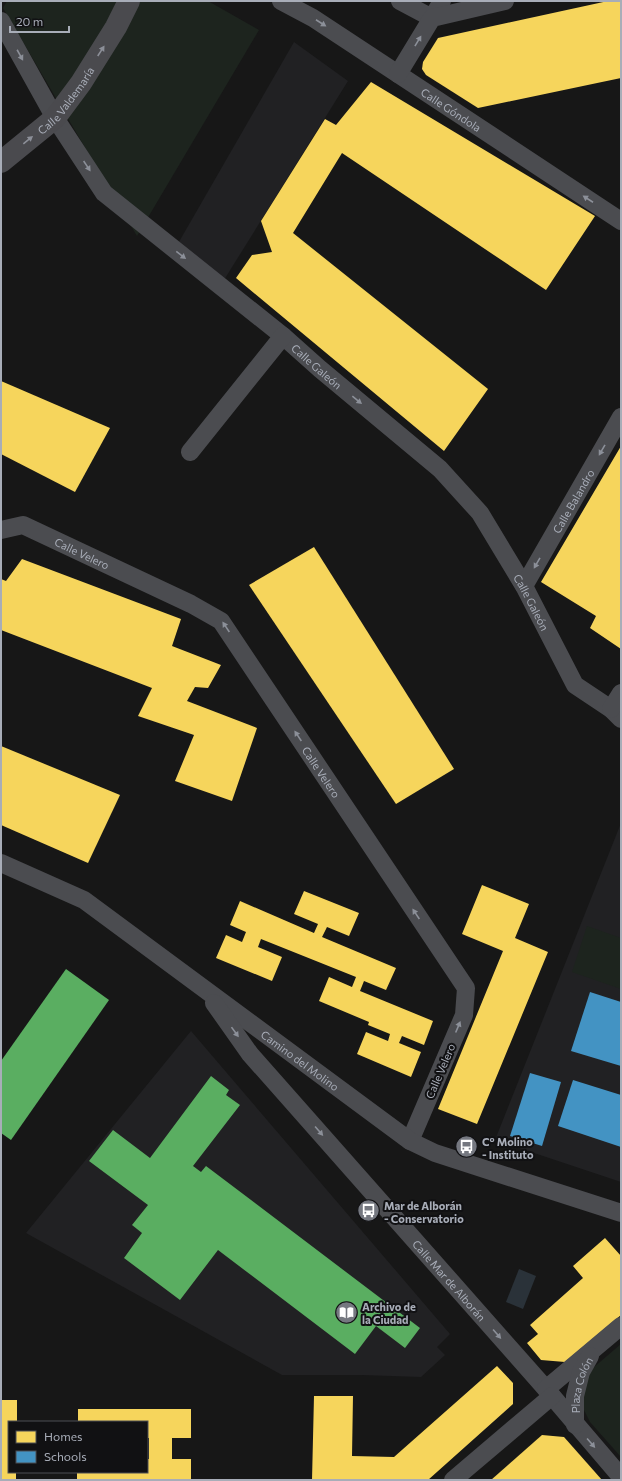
<svg xmlns="http://www.w3.org/2000/svg" width="622" height="1481" font-family="Commissioner,sans-serif">
	<style>
		.built { fill: #212123 }
		.green { fill: #1d241e }
		.water { fill: #2a3239 }
		.homes { fill: #f6d55c }
		.schools { fill: #4393c3 }
		.public { fill: #5aae61 }
		.lines { fill: none; stroke-linecap: round; stroke-linejoin: round }
		.minor { stroke: #4b4c50; stroke-width: 18 }
		.secondary { stroke: #4a4a4e; stroke-width: 22 }
		.oneway { fill: #8c9099 }
		.oneway2 { fill: #8c8f98 }
		.labels { text-anchor: middle; dominant-baseline: central; stroke-width: 4; stroke-linejoin: round; paint-order: stroke }
		.street-label { font-size: 11px; fill: #a8adb8; stroke: #111113 }
		.poi-label { font-size: 11px; font-weight: bold; fill: #a8adb8; stroke: #111113; text-anchor: start }
	</style>
	<rect width="100%" height="100%" fill="#171717"/>
	<g class="built">
		<polygon points="294,42 348,81 219,288 172,254"/>
		<polygon points="621,823 621,1182 495,1140"/>
		<polygon points="191,1031 450,1334 437,1347 445,1355 421,1377 362,1375 282,1375 26,1233"/>
	</g>
	<g class="green">
		<polygon points="7,1 208,1 259,30 137,236 3,8"/>
		<polygon points="587,926 621,938 621,989 572,972"/>
		<polygon points="621,1344 621,1457 590,1422 584,1410 584,1384 593,1368"/>
	</g>
	<polygon class="water" points="519,1269 536,1276 523,1309 506,1302"/>
	<g class="homes">
		<polygon points="608,1 621,1 621,78 478,108 426,75 422,69 423,62 438,38"/>
		<polygon points="371,82 595,216 546,290 342,153 293,233 488,389 444,451 236,278 252,255 272,252 261,221 325,119 336,125"/>
		<polygon points="1,381 110,428 75,492 1,454"/>
		<polygon points="621,446 621,649 590,628 596,616 541,582"/>
		<polygon points="314,547 454,769 396,804 249,585"/>
		<polygon points="22,559 181,619 172,646 221,665 208,688 195,687 187,701 257,728 232,801 175,781 194,735 138,716 152,688 1,630 1,579 6,581"/>
		<polygon points="1,746 120,795 88,863 1,825"/>
		<polygon points="482,885 529,904 515,938 548,952 477,1124 438,1109 503,951 462,934"/>
		<polygon points="304,891 359,913 349,936 327,927 322,937 396,968 386,990 364,981 360,991 433,1021 424,1045 402,1036 399,1043 421,1052 411,1077 357,1054 366,1032 388,1041 390,1034 368,1025 369,1022 319,1001 329,977 352,987 356,977 261,939 258,947 282,957 272,981 216,958 226,935 242,942 246,932 230,925 240,901 314,933 318,924 294,914"/>
		<polygon points="605,1238 621,1256 621,1315 565,1362 541,1360 527,1343 538,1334 530,1325 583,1278 573,1266"/>
		<polygon points="497,1366 513,1383 513,1404 428,1480 312,1480 314,1396 353,1396 352,1456 394,1457"/>
		<polygon points="1,1400 17,1400 17,1422 9,1422 9,1472 16,1472 16,1480 1,1480"/>
		<polygon points="78,1409 191,1409 191,1438 172,1438 172,1459 191,1459 191,1480 77,1480 77,1472 147,1472 147,1459 149,1459 149,1438 147,1438 147,1422 78,1422"/>
		<polygon points="542,1435 564,1437 602,1480 491,1480"/>
	</g>
	<g class="schools">
		<polygon points="590,992 621,1002 621,1066 571,1051"/>
		<polygon points="530,1073 561,1082 542,1146 510,1136"/>
		<polygon points="573,1080 621,1095 621,1147 558,1126"/>
	</g>
	<g class="public">
		<polygon points="66,969 109,1000 11,1140 1,1133 1,1061"/>
		<polygon points="211,1076 229,1090 226,1095 240,1105 193,1166 201,1172 206,1166 420,1328 405,1348 376,1326 355,1354 218,1250 180,1300 124,1258 142,1233 132,1225 148,1205 89,1161 113,1130 150,1158"/>
	</g>
	<g class="lines">
		<g class="minor">
			<path id="s1" d="M 281,1 L 313,18 L 621,221"/>
			<polyline points="400,1 432,18 442,1"/>
			<path id="s2" d="M 1,21 L 55,118 L 104,193 L 283,336 L 320,369 L 440,469 L 480,513 L 524,586 L 575,685 L 611,709 L 621,719"/>
			<polyline points="398,74 432,18 505,1"/>
			<polyline points="190,452 283,336"/>
			<path id="s3" d="M 1,530 L 23,525 L 191,604 L 221,621 L 466,988 L 464,1015 L 410,1141"/>
			<path id="s4" d="M 524,586 L 621,417"/>
			<polyline points="611,709 621,693"/>
			<path id="s5" d="M 1,863 L 84,900 L 410,1141 L 435,1153 L 621,1213"/>
			<path id="s6" d="M 214,1003 L 250,1054 L 546,1389 L 621,1477"/>
			<polyline points="546,1389 621,1326"/>
			<path id="s7" d="M 575,1425 L 575,1396 L 581,1372 L 590,1356"/>
			<polyline points="453,1480 552,1396"/>
		</g>
		<path class="secondary" id="s8" d="M 1,162 L 55,118 L 81,83 L 116,27 L 129,1"/>
	</g>
	<defs><path id="oneway-solid" d="M-6-.8H1V-3.2L6.5 0L1 3.2V.8H-6Z"/></defs>
	<g class="oneway">
		<use href="#oneway-solid" transform="translate(321 23) rotate(33)"/>
		<use href="#oneway-solid" transform="translate(418 41) rotate(-59)"/>
		<use href="#oneway-solid" transform="translate(20 55) rotate(61)"/>
		<use href="#oneway-solid" transform="translate(87 166) rotate(56)"/>
		<use href="#oneway-solid" transform="translate(588 199) rotate(-147)"/>
		<use href="#oneway-solid" transform="translate(181 255) rotate(38)"/>
		<use href="#oneway-solid" transform="translate(357 400) rotate(39)"/>
		<use href="#oneway-solid" transform="translate(602 450) rotate(120)"/>
		<use href="#oneway-solid" transform="translate(537 563) rotate(120)"/>
		<use href="#oneway-solid" transform="translate(226 627) rotate(-124)"/>
		<use href="#oneway-solid" transform="translate(298 736) rotate(-124)"/>
		<use href="#oneway-solid" transform="translate(416 914) rotate(-124)"/>
		<use href="#oneway-solid" transform="translate(458 1027) rotate(-67)"/>
		<use href="#oneway-solid" transform="translate(235 1032) rotate(54)"/>
		<use href="#oneway-solid" transform="translate(319 1131) rotate(49)"/>
		<use href="#oneway-solid" transform="translate(497 1334) rotate(49)"/>
		<use href="#oneway-solid" transform="translate(591 1443) rotate(49)"/>
	</g>
	<g class="oneway2">
		<use href="#oneway-solid" transform="translate(101 51) rotate(-57)"/>
		<use href="#oneway-solid" transform="translate(28 140) rotate(-39)"/>
	</g>
	<defs>
		<symbol id="bus-disc" viewBox="-11 -11 22 22"><circle r="9.5" fill="#757880" stroke="#111113"/><path d="M-5-6H5V4H4V6H2V4H-2V6H-4V4H-5ZM-3.5-4V0h7V-4ZM-3.5 1.2v1.5H-2V1.2ZM2 1.2v1.5H3.5V1.2Z" fill="#fff"/></symbol>
		<symbol id="library-disc" viewBox="-11 -11 22 22"><circle r="9.5" fill="#757880" stroke="#111113"/><path d="M-6-4Q-3-5.5-.7-3.5V5Q-3 3-6 4ZM6-4Q3-5.5 .7-3.5V5Q3 3 6 4Z" fill="#fff"/></symbol>
	</defs>
	<g fill-rule="evenodd">
		<use href="#bus-disc" x="454" y="1134" width="25" height="25"/>
		<use href="#bus-disc" x="356" y="1198" width="25" height="25"/>
		<use href="#library-disc" x="334" y="1300" width="25" height="25"/>
	</g>
	<g class="labels">
		<g class="street-label">
			<text stroke="none"><textPath href="#s8" startOffset="90">Calle Valdemaría</textPath></text>
			<text stroke="none"><textPath href="#s1" startOffset="202">Calle Góndola</textPath></text>
			<text stroke="none"><textPath href="#s2" startOffset="475">Calle Galeón</textPath></text>
			<text stroke="none"><textPath href="#s4" startOffset="98">Calle Balandro</textPath></text>
			<text stroke="none"><textPath href="#s3" startOffset="88">Calle Velero</textPath></text>
			<text stroke="none"><textPath href="#s2" startOffset="798">Calle Galeón</textPath></text>
			<text stroke="none"><textPath href="#s3" startOffset="424">Calle Velero</textPath></text>
			<text stroke="none"><textPath href="#s5" startOffset="360">Camino del Molino</textPath></text>
			<text transform="translate(440 1071) rotate(-67)">Calle Velero</text>
			<text stroke="none"><textPath href="#s6" startOffset="364">Calle Mar de Alborán</textPath></text>
			<text stroke="none"><textPath href="#s7" startOffset="41">Plaza Colón</textPath></text>
		</g>
		<g class="poi-label">
			<text x="482" y="1141">Cº Molino<tspan x="482" dy="13">- Instituto</tspan></text>
			<text x="384" y="1205">Mar de Alborán<tspan x="384" dy="13">- Conservatorio</tspan></text>
			<text x="362" y="1306">Archivo de<tspan x="362" dy="13">la Ciudad</tspan></text>
		</g>
	</g>
	<rect width="622" height="1481" fill="none" stroke="#a8adb8" stroke-width="4"/>
	<rect x="8" y="1421" width="140" height="52" fill="#111113" stroke="#4d4f55"/>
	<rect x="16" y="1431" width="20" height="12" fill="#f6d55c" stroke="#4d4f55"/>
	<text x="44" y="1441" font-size="12" fill="#a8adb8">Homes</text>
	<rect x="16" y="1451" width="20" height="12" fill="#4393c3" stroke="#4d4f55"/>
	<text x="44" y="1461" font-size="12" fill="#a8adb8">Schools</text>
	<path d="M10 26v6h59v-6" fill="none" stroke="#a8adb8" stroke-width="2"/>
	<text x="16" y="26" font-size="12" fill="#a8adb8" stroke="#111113" stroke-width="3" paint-order="stroke">20 m</text>
</svg>
